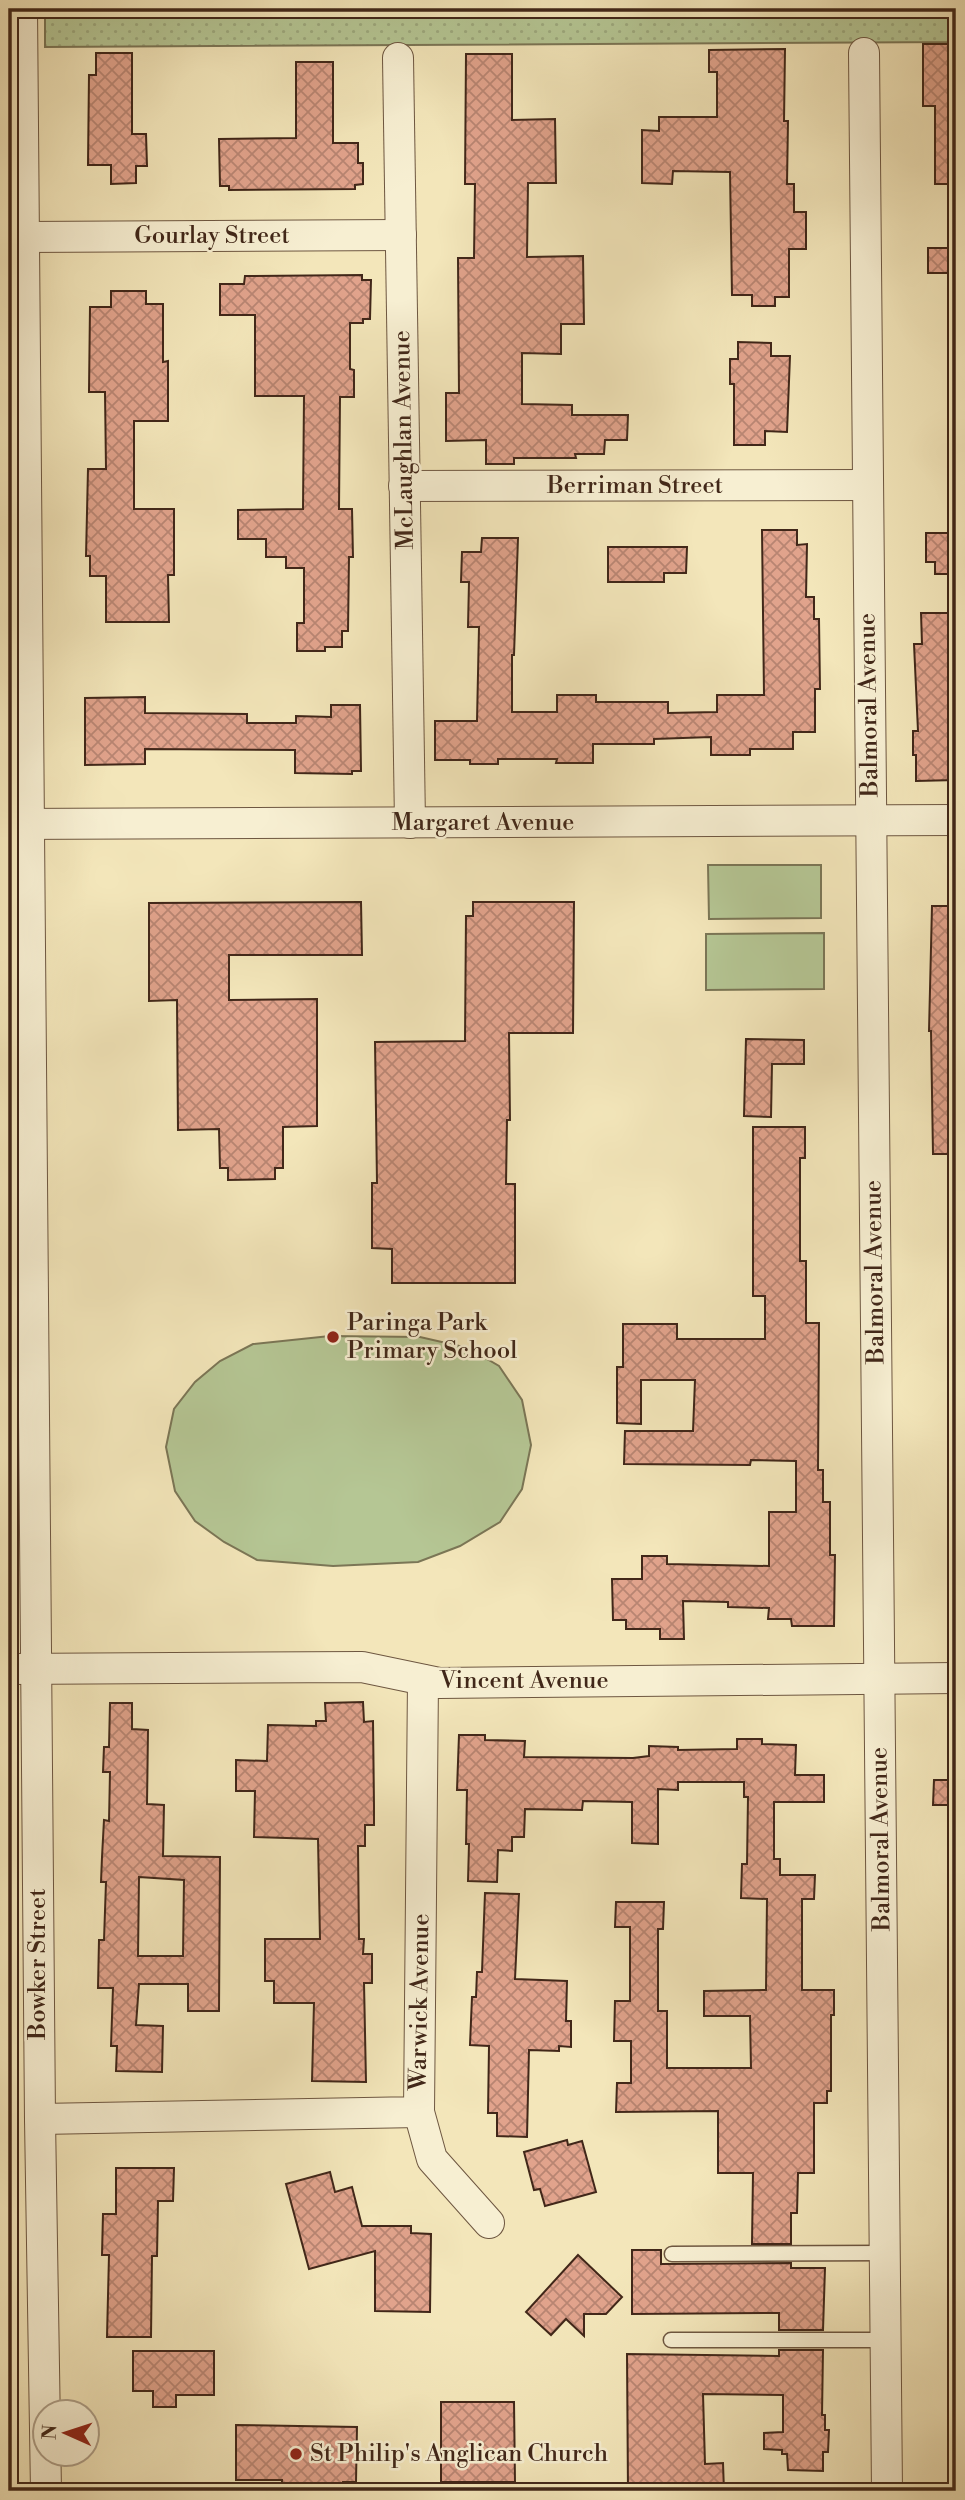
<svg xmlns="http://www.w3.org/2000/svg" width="965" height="2500" font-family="'Libre Bodoni',serif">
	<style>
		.grass { fill: #b5c694; stroke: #7b7656; stroke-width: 2 }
		.park { fill: url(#park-dots); stroke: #7b7656; stroke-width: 2 }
		.building { fill: url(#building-cross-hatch); stroke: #412719; stroke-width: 2; fill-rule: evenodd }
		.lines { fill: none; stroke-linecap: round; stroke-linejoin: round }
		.service-casing { stroke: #6e5741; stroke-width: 17 }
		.minor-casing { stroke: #6e5741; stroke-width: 32 }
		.service { stroke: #f7efd2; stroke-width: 14 }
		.minor { stroke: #f7efd2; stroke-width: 30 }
		.poi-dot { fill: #8f2418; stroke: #f7efd2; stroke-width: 2.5 }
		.labels { text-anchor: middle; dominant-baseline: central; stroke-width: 5; stroke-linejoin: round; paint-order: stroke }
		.street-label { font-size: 24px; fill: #412719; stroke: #f7efd2 }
		.poi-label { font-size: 24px; fill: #412719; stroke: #f7efd2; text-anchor: start }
	</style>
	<defs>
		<pattern id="park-dots" width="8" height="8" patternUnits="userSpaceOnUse" patternTransform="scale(1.75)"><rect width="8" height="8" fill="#b5c694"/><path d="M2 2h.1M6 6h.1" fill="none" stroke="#9daa7f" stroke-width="1.8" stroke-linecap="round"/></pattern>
		<pattern id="building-cross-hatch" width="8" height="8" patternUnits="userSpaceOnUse" patternTransform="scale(1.75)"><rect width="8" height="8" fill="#e1a38c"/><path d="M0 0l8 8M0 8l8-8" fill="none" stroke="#b88572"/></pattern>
	</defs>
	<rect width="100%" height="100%" fill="#f3e6ba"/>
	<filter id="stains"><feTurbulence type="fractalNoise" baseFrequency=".00286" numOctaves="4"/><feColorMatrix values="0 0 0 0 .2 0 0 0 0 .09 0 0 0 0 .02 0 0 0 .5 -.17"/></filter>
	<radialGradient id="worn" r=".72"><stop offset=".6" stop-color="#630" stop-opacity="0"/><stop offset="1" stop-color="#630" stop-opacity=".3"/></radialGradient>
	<g class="grass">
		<polygon points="708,865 821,865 821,918 709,919"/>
		<polygon points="824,933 824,989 706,990 706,934"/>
		<polygon points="330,1336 420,1337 468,1348 499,1366 522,1400 531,1445 522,1489 500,1522 460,1546 418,1562 333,1566 257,1560 224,1542 195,1521 175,1491 166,1447 174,1409 195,1382 220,1361 253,1344"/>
	</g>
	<polygon class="park" points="45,9 956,9 956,42 45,47"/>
	<g class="building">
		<polygon points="923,44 956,44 956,184 935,184 935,106 923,106"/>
		<polygon points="785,49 784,121 788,121 787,184 794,184 794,212 806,212 806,249 789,249 789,297 775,297 775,306 752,306 752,295 732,295 730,172 673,171 672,184 642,183 642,130 659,131 659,117 717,117 717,72 709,72 709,50"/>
		<polygon points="96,53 132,53 132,134 146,134 147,166 136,166 136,183 111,184 111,165 88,165 89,75 96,75"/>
		<polygon points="466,54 512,54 512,120 555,119 556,183 528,183 527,257 583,256 584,324 561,324 561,354 522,353 522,404 572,405 572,415 628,415 627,440 605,440 604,454 575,454 576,458 514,458 514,464 486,464 486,440 446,441 446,393 459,393 458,258 474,258 475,184 465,184"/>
		<polygon points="296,62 333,62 333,143 358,143 358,163 363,163 363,184 355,185 355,189 229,190 229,186 220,186 219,139 296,138"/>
		<rect x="928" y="248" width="28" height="25"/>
		<polygon points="362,275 362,280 371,280 370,319 363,319 363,323 350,323 350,369 354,370 354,397 340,397 339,509 352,509 353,557 349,557 348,631 342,631 342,647 325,647 325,651 297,651 297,623 304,623 304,568 286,568 286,557 266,557 266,539 238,539 238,510 303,509 304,396 255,396 255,315 220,315 220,284 244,284 245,276"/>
		<polygon points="111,291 146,291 146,304 163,304 163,362 168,361 168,421 134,421 134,509 174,509 174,575 168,575 169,622 106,622 106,576 90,576 90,556 86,556 88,469 106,469 105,392 89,392 90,307 111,307"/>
		<polygon points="738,342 771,343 771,356 790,356 787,432 765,431 765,445 734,445 734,384 730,384 730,359 738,359"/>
		<polygon points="762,530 797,530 797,545 807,544 806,597 814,597 814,619 819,619 820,689 815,689 815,732 793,732 793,749 750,749 750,755 711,755 711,737 654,739 654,744 593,744 593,763 556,763 557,759 498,759 498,764 470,764 470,760 435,760 435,721 477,721 479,627 468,627 469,582 461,582 462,552 481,552 482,538 518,538 514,655 512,655 512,712 557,712 557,695 596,695 596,702 668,702 668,713 717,712 717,695 764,695"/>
		<polygon points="926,533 956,533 956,574 935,574 935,562 926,562"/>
		<polygon points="608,547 687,547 686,573 664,573 664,582 608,582"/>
		<polygon points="921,613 955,613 956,780 916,781 916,755 913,755 913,731 918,731 914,644 922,644"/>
		<polygon points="145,697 145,713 247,714 247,723 296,723 296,716 331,717 331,705 360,705 361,771 352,771 352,774 295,773 295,750 145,749 145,764 85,765 85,698"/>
		<polygon points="361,902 362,955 229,955 229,1000 317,999 317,1126 283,1127 283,1168 275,1168 275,1179 228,1180 228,1168 220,1168 219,1129 178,1130 177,1000 149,1001 149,903"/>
		<polygon points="473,902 574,902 573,1033 509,1033 510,1120 507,1120 506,1184 515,1184 515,1283 392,1283 392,1249 372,1248 372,1183 377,1183 375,1042 465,1041 466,916 473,916"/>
		<polygon points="932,906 956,906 956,1154 933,1154 931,1031 929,1031"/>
		<polygon points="746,1039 804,1040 804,1064 772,1064 771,1117 744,1116"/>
		<polygon points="753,1127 805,1127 805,1158 800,1158 800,1261 806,1261 806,1323 819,1323 818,1470 823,1470 823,1502 830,1502 830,1555 835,1555 834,1626 792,1626 791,1619 768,1619 769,1608 728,1607 728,1602 683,1601 684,1639 660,1639 660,1629 626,1629 626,1620 613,1620 612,1579 642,1579 642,1556 667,1556 667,1564 769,1566 769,1512 796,1512 796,1461 751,1460 750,1465 624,1464 625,1431 693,1431 695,1380 641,1380 641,1424 617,1423 617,1367 623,1367 623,1324 677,1324 677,1339 765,1339 765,1296 753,1296"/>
		<polygon points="363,1702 364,1722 373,1721 374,1806 374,1825 365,1825 365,1846 358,1846 359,1939 364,1939 363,1954 372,1954 372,1983 364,1983 366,2082 312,2081 314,2003 274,2003 274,1981 265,1981 265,1939 320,1939 318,1839 254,1837 255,1791 236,1791 236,1760 267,1761 268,1725 316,1726 316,1721 326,1721 325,1703"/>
		<path d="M 110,1703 L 132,1703 L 132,1729 L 148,1730 L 147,1804 L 164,1805 L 163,1856 L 220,1857 L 219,2011 L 188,2011 L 188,1984 L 139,1984 L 136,2025 L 163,2026 L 162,2072 L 116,2071 L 117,2046 L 111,2046 L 113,1988 L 98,1988 L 99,1940 L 104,1940 L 106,1882 L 101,1882 L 102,1857 L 104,1820 L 109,1821 L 110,1772 L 103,1772 L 104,1747 L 109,1747 ZM 139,1877 L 184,1880 L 183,1956 L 138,1956 Z"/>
		<polygon points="459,1735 485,1735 485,1740 525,1741 524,1757 633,1758 649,1756 649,1746 678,1747 678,1750 737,1749 737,1739 762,1739 762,1744 796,1745 795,1775 824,1775 824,1802 774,1802 774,1859 780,1859 780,1875 815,1875 814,1899 802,1899 802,1990 834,1990 834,2015 831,2015 831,2091 827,2091 827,2103 814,2103 814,2173 798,2173 797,2213 791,2213 791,2244 752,2244 753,2173 718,2173 718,2111 616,2112 617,2083 631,2083 631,2041 614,2041 615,2001 630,2001 630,1927 615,1927 616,1902 664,1902 663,1929 658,1929 658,2011 667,2011 667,2068 751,2068 750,2016 704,2016 704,1991 766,1990 767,1899 741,1898 742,1864 747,1864 748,1797 744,1797 744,1782 678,1782 678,1790 658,1789 658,1844 632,1843 632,1802 583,1801 582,1810 525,1809 524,1837 512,1837 512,1851 498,1850 497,1882 468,1881 469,1844 466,1844 467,1790 457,1790"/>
		<polygon points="934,1780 956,1780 956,1805 933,1805"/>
		<polygon points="485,1893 519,1894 515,1979 567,1981 566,2021 571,2021 571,2047 559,2046 559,2051 529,2050 527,2137 497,2136 497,2113 488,2113 489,2046 470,2045 472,1997 476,1997 477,1972 482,1972"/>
		<polygon points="567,2140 568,2145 582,2141 596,2192 545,2206 540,2189 534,2190 524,2152"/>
		<polygon points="116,2168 174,2168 173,2201 158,2201 157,2256 152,2256 151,2337 107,2337 109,2255 102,2255 103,2214 116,2214"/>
		<polygon points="330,2172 335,2192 352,2187 362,2226 411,2226 411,2233 431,2234 430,2312 375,2311 375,2251 309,2269 286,2184"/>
		<polygon points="632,2250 661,2250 661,2264 791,2263 791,2268 825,2268 823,2330 779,2330 779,2313 632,2314"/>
		<polygon points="578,2255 622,2297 606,2314 584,2314 584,2336 566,2319 551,2335 526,2312"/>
		<polygon points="779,2350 823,2350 822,2415 825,2415 825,2430 829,2430 828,2452 823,2452 823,2471 788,2470 787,2454 782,2454 782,2450 764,2449 764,2433 783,2432 783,2395 703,2394 705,2464 723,2463 724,2491 628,2491 627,2354 779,2356"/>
		<polygon points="133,2351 214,2351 214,2395 176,2395 176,2407 153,2407 153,2391 133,2391"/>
		<polygon points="441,2402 514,2402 515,2482 441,2482"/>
		<polygon points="236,2425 357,2427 356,2482 343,2482 342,2491 282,2491 282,2480 236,2480"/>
	</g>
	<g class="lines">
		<defs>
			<g id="service">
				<polyline points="672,2254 885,2253"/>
				<polyline points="671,2340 886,2340"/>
			</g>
			<g id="minor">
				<polyline points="22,9 40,2119 46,2491"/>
				<polyline points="864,53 887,2491"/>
				<polyline points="398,58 410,823"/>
				<polyline points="24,237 401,235"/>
				<polyline points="404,486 867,485"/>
				<polyline points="9,824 956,820"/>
				<polyline points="9,1669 362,1667 439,1683 956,1678"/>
				<polyline points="419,2112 432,2159 489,2223"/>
				<polyline points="40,2119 419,2112 423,1680"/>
			</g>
		</defs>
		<use href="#service" class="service-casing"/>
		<use href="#minor" class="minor-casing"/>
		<use href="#service" class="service"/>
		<use href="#minor" class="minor"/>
	</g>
	<g class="poi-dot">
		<circle cx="333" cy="1337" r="7"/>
		<circle cx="296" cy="2454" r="7"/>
	</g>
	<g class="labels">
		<g class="street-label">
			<text x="212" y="236">Gourlay Street</text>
			<text transform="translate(404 440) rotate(-91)">McLaughlan Avenue</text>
			<text x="635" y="486">Berriman Street</text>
			<text transform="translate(869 705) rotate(-91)">Balmoral Avenue</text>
			<text x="483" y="823">Margaret Avenue</text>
			<text transform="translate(875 1272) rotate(-91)">Balmoral Avenue</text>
			<text x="524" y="1681">Vincent Avenue</text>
			<text transform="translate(881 1839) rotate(-91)">Balmoral Avenue</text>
			<text transform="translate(38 1964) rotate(-90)">Bowker Street</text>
			<text transform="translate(420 2002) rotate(-89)">Warwick Avenue</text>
		</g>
		<g class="poi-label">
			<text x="347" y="1323">Paringa Park<tspan x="347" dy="28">Primary School</tspan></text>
			<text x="310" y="2454">St Philip's Anglican Church</text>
		</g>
	</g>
	<rect width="965" height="2500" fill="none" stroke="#f3e6ba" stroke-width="35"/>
	<rect x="10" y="10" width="944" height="2479" fill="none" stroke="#412719" stroke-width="3.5"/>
	<rect x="18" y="18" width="930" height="2465" fill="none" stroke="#412719" stroke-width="2"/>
	<g transform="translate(66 2433) rotate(273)"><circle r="33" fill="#f7efd2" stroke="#ae9f88" stroke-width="2"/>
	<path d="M0-5L12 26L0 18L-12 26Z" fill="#8f2418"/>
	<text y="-10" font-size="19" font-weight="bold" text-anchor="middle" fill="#412719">N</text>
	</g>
	<rect width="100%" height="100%" filter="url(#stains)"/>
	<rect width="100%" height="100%" fill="url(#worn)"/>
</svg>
